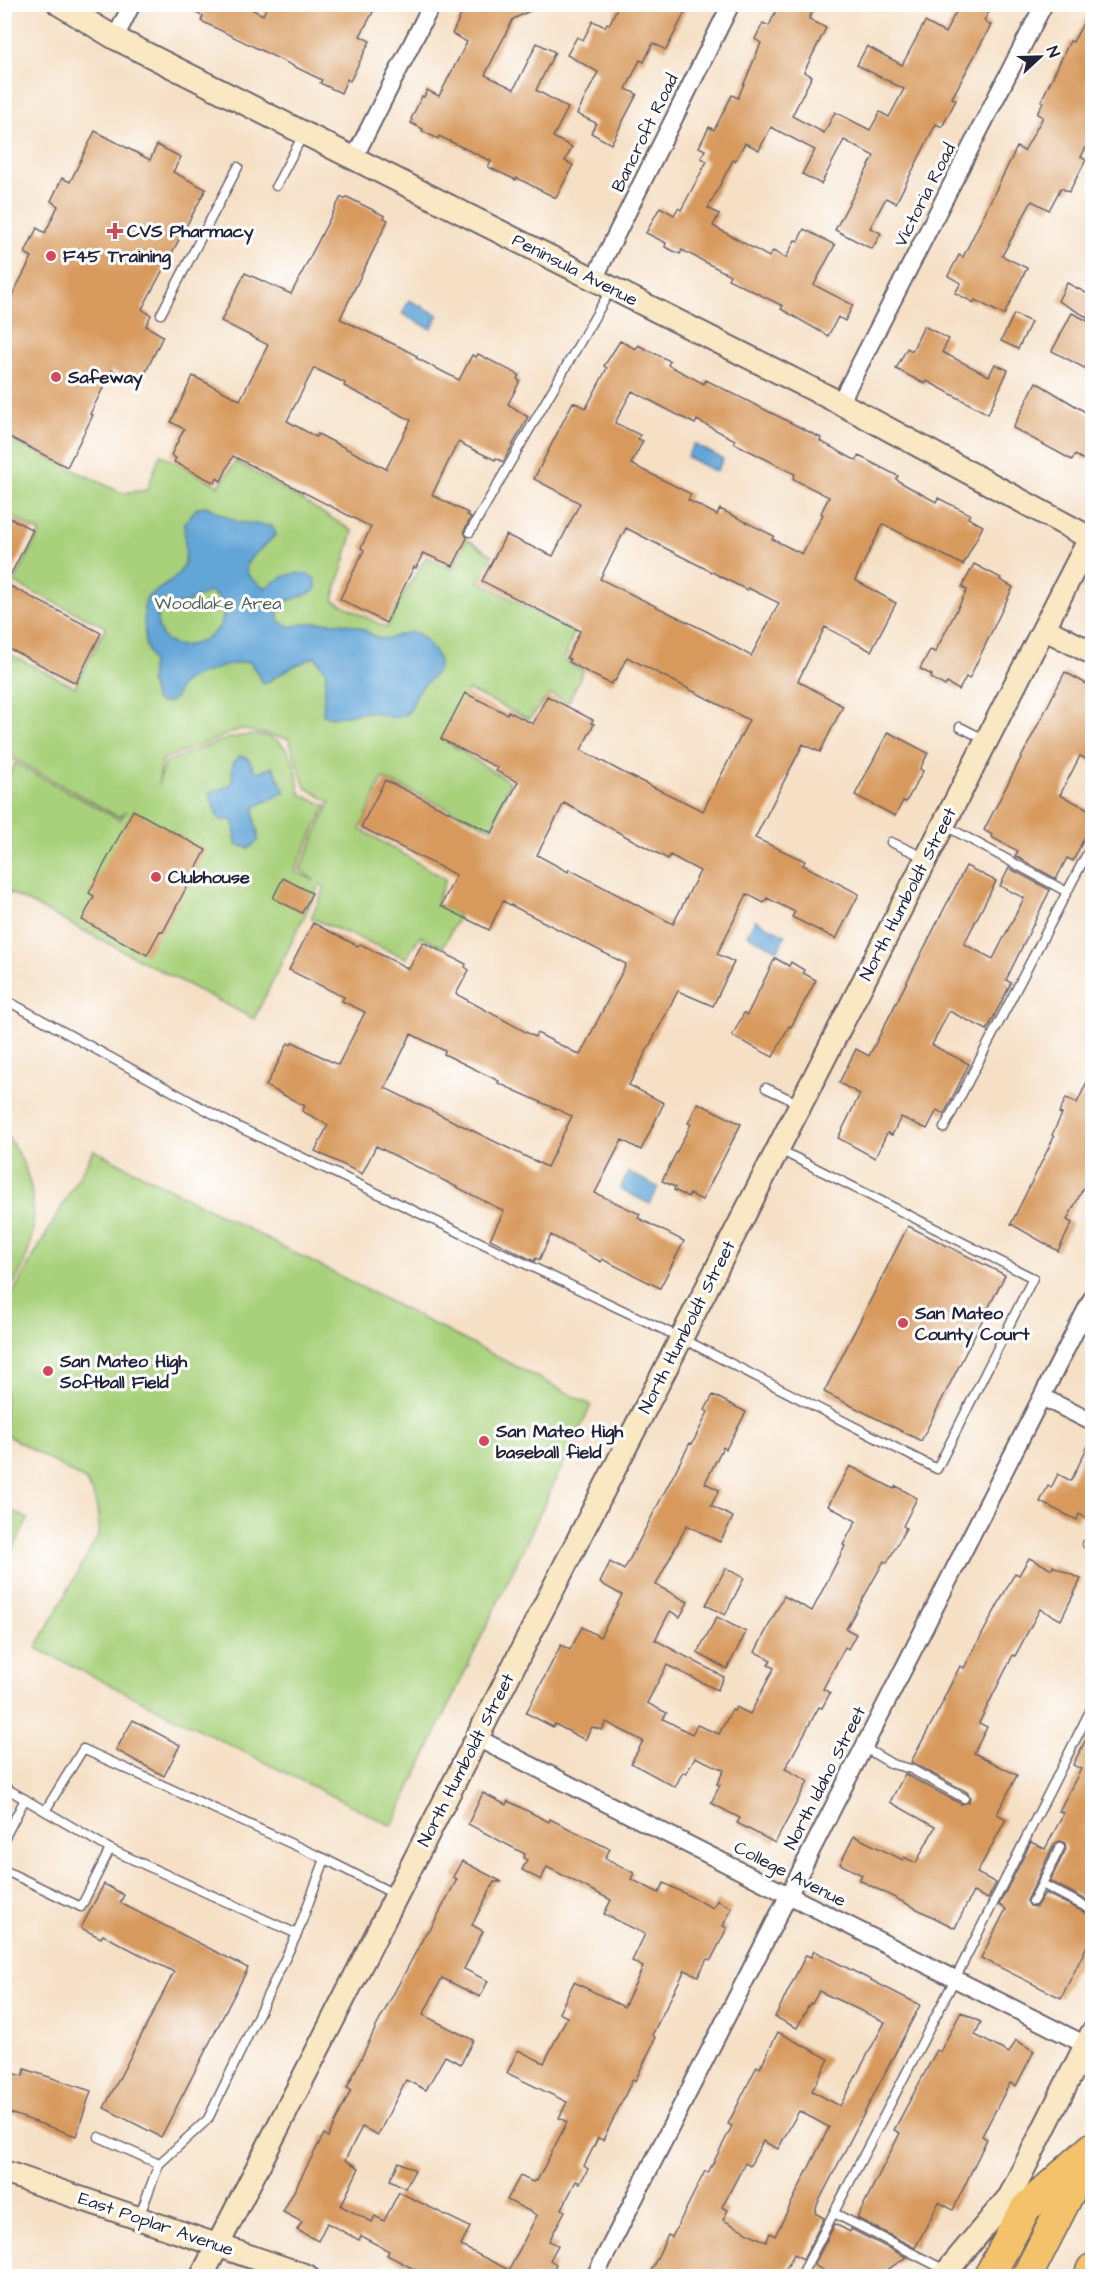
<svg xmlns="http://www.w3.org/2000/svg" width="1097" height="2281" font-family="'Architects Daughter',sans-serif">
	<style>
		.green { fill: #a9d17b; stroke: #667a5b; stroke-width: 1.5; fill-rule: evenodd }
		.water { fill: #62a6d7; stroke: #426489; stroke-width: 1.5; fill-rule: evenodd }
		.building { fill: #d7995b; fill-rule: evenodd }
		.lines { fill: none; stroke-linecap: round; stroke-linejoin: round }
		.lane-casing { stroke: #6c646c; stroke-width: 11 }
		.street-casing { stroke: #6c646c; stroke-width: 20 }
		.secondary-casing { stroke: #6c646c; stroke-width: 26 }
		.highway-casing { stroke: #6c646c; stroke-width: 33 }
		.lane { stroke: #fff; stroke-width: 8 }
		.street { stroke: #fff; stroke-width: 16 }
		.secondary { stroke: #fae7c3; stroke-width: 22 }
		.highway { stroke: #f3c26a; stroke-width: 30 }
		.poi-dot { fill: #d1495b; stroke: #fff; stroke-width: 2 }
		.labels { text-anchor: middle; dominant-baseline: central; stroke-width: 6; stroke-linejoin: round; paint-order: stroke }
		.street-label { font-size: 18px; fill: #22223b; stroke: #fff }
		.poi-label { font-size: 18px; font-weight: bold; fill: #22223b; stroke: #fff; text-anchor: start }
		.park-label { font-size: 18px; fill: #515f51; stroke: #fff }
	</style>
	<rect width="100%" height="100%" fill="#fff"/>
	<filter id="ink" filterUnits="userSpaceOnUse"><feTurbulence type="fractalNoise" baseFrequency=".0167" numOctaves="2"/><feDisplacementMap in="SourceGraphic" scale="12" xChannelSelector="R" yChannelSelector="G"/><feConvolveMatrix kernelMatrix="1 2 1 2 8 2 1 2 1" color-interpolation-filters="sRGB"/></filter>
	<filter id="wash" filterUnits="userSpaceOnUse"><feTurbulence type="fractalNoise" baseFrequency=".008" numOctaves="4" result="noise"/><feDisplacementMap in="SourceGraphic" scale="24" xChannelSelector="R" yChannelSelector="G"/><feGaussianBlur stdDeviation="1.35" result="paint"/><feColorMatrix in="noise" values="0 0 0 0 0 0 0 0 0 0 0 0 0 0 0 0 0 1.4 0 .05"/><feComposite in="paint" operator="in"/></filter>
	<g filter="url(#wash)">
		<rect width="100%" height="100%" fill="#f5e0c6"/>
		<g class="green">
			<path d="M 5,437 L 122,493 L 147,490 L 160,454 L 219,486 L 236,461 L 353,531 L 333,600 L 387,628 L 397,606 L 426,557 L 452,569 L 467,539 L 492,555 L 479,582 L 574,632 L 564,660 L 583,671 L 568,703 L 550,694 L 529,719 L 468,690 L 442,739 L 510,782 L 492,829 L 383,778 L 360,829 L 446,879 L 436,903 L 459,915 L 443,947 L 420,936 L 406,958 L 311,918 L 325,887 L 320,884 L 254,1019 L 5,890 L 5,784 L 15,763 L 120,820 L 126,811 L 119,817 L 5,754 L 5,652 L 75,687 L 106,627 L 14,583 L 40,532 L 5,513 ZM 241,729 L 289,739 L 305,787 L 330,802 L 300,869 L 315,881 L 295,871 L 326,805 C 287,790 305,797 294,764 C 275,707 203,749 165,763 L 158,785 L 162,760 Z"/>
			<path d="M 5,1134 C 43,1179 43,1250 5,1295 L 7,1214 Z"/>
			<path d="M 94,1150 L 591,1405 L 392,1826 L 36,1648 L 98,1536 C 100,1515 97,1498 85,1480 L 5,1434 L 5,1307 Z"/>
			<polygon points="5,1507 28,1519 5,1565"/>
		</g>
		<g class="water">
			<polygon points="409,300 438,315 431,329 402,314"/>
			<polygon points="694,444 723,459 716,472 687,457"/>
			<path d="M 206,506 L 237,522 L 272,526 L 276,534 C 261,554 224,565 265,588 C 279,577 301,566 316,580 L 316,589 C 303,601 278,595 278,617 L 283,624 L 291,627 C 307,621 347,620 363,629 C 368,632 373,636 378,638 C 392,643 405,627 418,634 C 423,637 427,643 431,647 C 451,671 430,675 418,692 C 413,700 413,710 404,715 C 394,722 380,712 369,712 C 352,712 340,720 323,715 L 326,671 L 315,657 L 292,667 L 264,684 L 250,662 C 237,661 191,675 182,684 C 178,688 177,692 176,697 L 169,702 L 160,703 L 154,698 L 150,680 L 152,662 L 145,643 L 144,606 L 147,597 C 160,587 181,579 185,561 C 187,548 183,534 185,522 L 197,508 ZM 209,592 L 217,596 C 220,602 225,611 223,618 C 218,642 169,659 160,631 C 157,625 156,619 159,613 L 166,607 L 184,604 Z"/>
			<path d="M 239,756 L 248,758 L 254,769 L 258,772 L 273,767 L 285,792 L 255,807 C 251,820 260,828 258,841 L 249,848 L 236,845 L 234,822 L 231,820 L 221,820 L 218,817 L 209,793 L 229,786 L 232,780 L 233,762 Z"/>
			<polygon points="755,920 785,935 778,950 747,935"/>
			<polygon points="628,1172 658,1187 650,1204 620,1189"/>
		</g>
		<g id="blocks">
			<g class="building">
				<polygon points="180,4 242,4 263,15 268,4 357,4 373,12 360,36 370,41 350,81 347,79 341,93 320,83 322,80 201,21 203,16"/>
				<polygon points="466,4 544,4 513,19 485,75 514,89 537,43 555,52 536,90 568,108 553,137 572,147 565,161 573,165 556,198 517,178 516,180 488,167 491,161 439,136 438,139 422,131 423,129 411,123 412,120 411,119 422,96 424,97 427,90 439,96 467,42 452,34"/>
				<polygon points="619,4 676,4 686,10 666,50 653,43 644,62 640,60 626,89 637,94 611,144 591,133 596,123 577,114 598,72 567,55 577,37 583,40 593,21 605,27 607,23 609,25"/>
				<polygon points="779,4 816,4 809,19 826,28 804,72 812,76 792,116 824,133 835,112 870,130 880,112 889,117 904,89 857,65 867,46 902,65 925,22 945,33 960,4 993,4 984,21 991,25 952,98 956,100 942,127 936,124 896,203 886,198 870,228 881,233 872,249 835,230 874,156 844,140 821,184 802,174 815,150 771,127 759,150 745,143 735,161 733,160 708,208 719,214 713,226 769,257 773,251 786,258 795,240 798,241 804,229 835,245 814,285 853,305 845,321 838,317 828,336 781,309 783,306 728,279 730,275 682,250 680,254 665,247 666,243 646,233 660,207 674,215 678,208 681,210 707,161 701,158 705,150 699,147 709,127 714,130 732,95 738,98 761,43 755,39 763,23 769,26"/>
				<polygon points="1092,7 1092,136 1081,157 1086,160 1069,192 1061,188 1049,210 1032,201 1002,256 1027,268 1004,315 975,300 974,303 955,293 961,283 948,276 959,255 963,257 1017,147 1024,151 1043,117 1037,114 1043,102 1041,101 1070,41 1073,42"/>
				<polygon points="95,131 150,160 157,145 181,157 173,172 206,189 142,309 151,315 146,326 163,336 140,384 112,370 90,414 93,415 67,467 4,434 4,311 32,257 25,253 37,228 45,233 58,206 51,201 62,178 70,182"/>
				<path d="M 341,197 L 345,199 L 347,197 L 385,216 L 384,218 L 388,220 L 340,319 L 402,348 L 417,356 L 416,358 L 459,380 L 472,355 L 476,357 L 478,354 L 519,375 L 517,379 L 520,381 L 508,404 L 528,417 L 503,462 L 496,458 L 495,460 L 458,442 L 432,495 L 468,513 L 467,515 L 471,517 L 464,531 L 467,538 L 453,566 L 423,553 L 416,568 L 414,567 L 386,623 L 340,599 L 364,550 L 361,548 L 371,527 L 233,456 L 221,481 L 217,478 L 215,483 L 174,462 L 176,458 L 171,455 L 184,429 L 171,422 L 193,376 L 240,400 L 268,345 L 221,321 L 245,273 L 291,294 ZM 314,368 L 345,383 L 344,386 L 411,420 L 386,469 L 318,434 L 316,437 L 287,421 Z"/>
				<polygon points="1067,283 1092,296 1092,307 1087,317 1058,301"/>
				<polygon points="1072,313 1092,323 1092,372 1052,351"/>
				<polygon points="1014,314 1031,322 1018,349 1001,341"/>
				<polygon points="924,326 949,339 942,352 989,376 995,364 1008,370 988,414 927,381 925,384 896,369 907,348 912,351"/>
				<path d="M 620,341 L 636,349 L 638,345 L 670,361 L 668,365 L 704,384 L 706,380 L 821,438 L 820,441 L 853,459 L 857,460 L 859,456 L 898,476 L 896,479 L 900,482 L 936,502 L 938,498 L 970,514 L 968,518 L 983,526 L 963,565 L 883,524 L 855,580 L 896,603 L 871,651 L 825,627 L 798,681 L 843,706 L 820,752 L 803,744 L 755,838 L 805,861 L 803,865 L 859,894 L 836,939 L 792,917 L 795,912 L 767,898 L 764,903 L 747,894 L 717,954 L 734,962 L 713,1006 L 678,991 L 645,1054 L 629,1085 L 664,1103 L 641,1150 L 622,1140 L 595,1193 L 640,1214 L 638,1218 L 684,1241 L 660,1288 L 602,1259 L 601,1262 L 551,1235 L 539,1260 L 536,1258 L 534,1261 L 490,1239 L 504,1211 L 376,1146 L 362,1174 L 315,1151 L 328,1125 L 302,1111 L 305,1106 L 266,1086 L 288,1043 L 291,1045 L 293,1042 L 338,1065 L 365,1012 L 342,1001 L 344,997 L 289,970 L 313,923 L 358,946 L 360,944 L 409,969 L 423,942 L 466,964 L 465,967 L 469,970 L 456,994 L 535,1037 L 537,1033 L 580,1055 L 607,1002 L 626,964 L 503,901 L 489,930 L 441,906 L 456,875 L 361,827 L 385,780 L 492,833 L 518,782 L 496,771 L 498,768 L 441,739 L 465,693 L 507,714 L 508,711 L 533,724 L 547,696 L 593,720 L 591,723 L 594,724 L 581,750 L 624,773 L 703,811 L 749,720 L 627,657 L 615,681 L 613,681 L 611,684 L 591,674 L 569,662 L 570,659 L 567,658 L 580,631 L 482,581 L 506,535 L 553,556 L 580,503 L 534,479 L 573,402 L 586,408 L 607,368 L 604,366 ZM 632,391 L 695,424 L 697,420 L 735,440 L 734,443 L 795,474 L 793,479 L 829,497 L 821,513 L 823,514 L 802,554 L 772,539 L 774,536 L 720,509 L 717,515 L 688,500 L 691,494 L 631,464 L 643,441 L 638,439 L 640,435 L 615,423 ZM 626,528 L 747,590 L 748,588 L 779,603 L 751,656 L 708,632 L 600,579 ZM 564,803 L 668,859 L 670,855 L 700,871 L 673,924 L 569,869 L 568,872 L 537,855 ZM 411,1034 L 445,1051 L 444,1054 L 499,1081 L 498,1083 L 572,1116 L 547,1167 L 385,1088 Z"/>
				<polygon points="1036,382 1092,416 1092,449 1086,461 1075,455 1072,460 1013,428"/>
				<polygon points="4,515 33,530 6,584 101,633 76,683 4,646"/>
				<polygon points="974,564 1001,578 1000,580 1013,587 969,679 966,677 959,690 947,683 945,686 931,678 932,675 920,669 930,650 935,652 967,590 962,587"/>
				<polygon points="1065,672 1092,687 1092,762 1080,756 1060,795 1092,811 1092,822 1073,861 1067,858 1056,879 1015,856 1018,851 991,837 992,835 984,830"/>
				<polygon points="888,732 928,753 920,769 923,771 906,802 903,801 895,816 855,795"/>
				<polygon points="133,810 206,850 163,932 160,931 147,955 82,920 94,896 89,893"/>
				<polygon points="966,866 996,881 964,944 993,959 1024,898 1000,886 1009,868 1050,890 1006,980 1011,983 987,1030 949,1011 932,1045 969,1064 944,1114 937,1110 927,1129 901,1117 892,1135 887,1133 875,1158 838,1138 860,1094 839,1083 856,1049 869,1056"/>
				<polygon points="283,878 312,893 302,913 273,898"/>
				<polygon points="775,958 789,966 791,962 804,970 803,973 816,980 791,1027 789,1026 773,1057 732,1036 744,1013 747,1015"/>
				<polygon points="1092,1071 1092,1171 1067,1220 1072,1223 1058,1251 1011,1224 1054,1137 1052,1135 1062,1114 1059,1113 1066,1098 1077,1103"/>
				<polygon points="698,1103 741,1124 702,1200 690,1194 688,1197 674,1190 675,1187 662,1181 691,1124 688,1123"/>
				<polygon points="908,1226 1005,1275 921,1441 824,1392"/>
				<polygon points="713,1395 746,1412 726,1449 723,1447 705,1483 719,1490 711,1506 733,1517 720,1542 687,1525 656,1585 688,1602 680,1617 670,1611 655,1640 724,1677 717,1690 667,1665 647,1703 667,1713 663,1719 692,1734 697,1725 719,1734 732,1710 734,1711 736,1707 750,1714 774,1668 768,1665 771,1660 755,1652 784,1596 812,1611 845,1546 843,1545 856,1521 828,1506 850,1466 894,1489 896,1486 917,1498 903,1526 906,1528 898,1543 887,1563 884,1561 846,1629 856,1634 848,1649 845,1647 823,1689 830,1693 822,1708 819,1707 785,1769 808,1781 775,1843 737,1823 740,1818 711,1803 720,1785 717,1784 724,1770 695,1757 686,1774 683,1772 675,1787 631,1763 643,1741 606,1722 602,1730 592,1727 585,1740 555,1724 553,1727 526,1713 561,1645 570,1650 582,1627 600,1637 622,1595 600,1583 610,1562 624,1570 690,1443 692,1444 708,1412 705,1410"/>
				<polygon points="1092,1437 1092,1521 1079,1514 1077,1520 1040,1502 1048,1486 1051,1488 1058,1474 1071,1481"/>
				<polygon points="1029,1558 1052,1569 1053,1566 1081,1579 1061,1620 1040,1609 1015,1656 1013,1655 979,1723 987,1727 974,1753 1017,1775 997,1814 1006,1819 977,1873 996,1883 988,1899 973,1892 955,1928 859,1880 862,1875 840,1864 854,1836 903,1860 904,1857 916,1863 935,1827 890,1802 905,1774 961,1804 969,1802 970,1797 967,1792 911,1762 944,1700 943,1700 960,1666 964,1668 1015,1573 1019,1575"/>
				<polygon points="726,1568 744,1578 725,1615 706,1605"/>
				<polygon points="717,1617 746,1632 727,1669 697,1653"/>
				<polygon points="133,1720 180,1745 164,1776 116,1750"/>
				<polygon points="1092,1727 1092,1903 1050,1881 1066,1849 1065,1843 1060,1841 1054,1844 1027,1901 1030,1906 1036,1907 1045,1893 1092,1916 1092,1936 1061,1998 981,1958 1006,1909 999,1905 1031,1842 1045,1849 1064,1813 1059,1811 1081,1769 1073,1765"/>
				<polygon points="483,1793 506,1805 508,1801 549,1822 550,1819 610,1849 605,1858 634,1873 631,1879 659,1893 664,1883 713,1908 717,1900 732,1908 723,1926 727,1928 711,1960 707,1959 698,1976 685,1970 652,2035 655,2037 652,2046 635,2081 633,2079 603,2140 598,2138 584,2166 588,2169 580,2183 576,2181 562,2209 565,2211 549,2241 558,2245 550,2260 556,2264 550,2277 429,2277 387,2255 389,2251 361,2236 359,2240 327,2223 318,2241 297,2230 302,2222 283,2212 324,2134 328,2137 351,2090 347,2088 376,2027 427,1931 429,1932 457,1879 453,1877 462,1861 502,1882 494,1882 472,1925 483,1931 464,1969 488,1981 480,1997 442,1978 423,2015 473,2040 461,2064 445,2056 426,2090 406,2080 378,2135 362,2127 345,2160 359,2168 341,2206 372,2222 375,2216 384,2221 399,2192 470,2227 461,2246 509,2270 537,2215 507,2200 520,2176 533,2182 535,2180 537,2181 567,2122 559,2118 567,2102 507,2073 518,2050 544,2063 567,2017 559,2013 574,1982 624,2007 643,1967 632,1961 645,1934 604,1914 611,1900 547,1867 541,1880 522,1870 527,1860 523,1858 525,1854 468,1824"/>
				<polygon points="104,1884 124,1895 120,1903 248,1968 161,2137 104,2108 174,1972 103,1935 101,1938 81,1928"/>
				<path d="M 814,1951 L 920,2005 L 817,2205 L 815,2213 L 824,2218 L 803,2259 L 794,2254 L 782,2277 L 648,2277 L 668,2235 L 672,2237 L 705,2171 L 708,2173 L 732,2126 L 728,2124 L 757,2066 L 760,2068 L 778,2032 L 829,2059 L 812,2091 L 840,2106 L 885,2022 L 819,1991 L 812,2004 L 810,2003 L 797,2028 L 775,2017 L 806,1955 L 811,1957 ZM 799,2111 L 829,2127 L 775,2236 L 770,2233 L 766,2242 L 723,2220 L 728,2210 L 722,2207 L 745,2163 L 750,2166 L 763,2141 L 778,2149 Z"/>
				<polygon points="961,2012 981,2022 975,2035 1009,2053 1016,2040 1034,2051 1016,2086 1010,2083 982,2136 987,2139 953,2210 939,2202 915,2248 857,2218 900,2133 894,2130 937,2050 940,2052"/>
				<polygon points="25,2069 91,2091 76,2136 4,2111 4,2071 23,2076"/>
				<polygon points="399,2162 415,2170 405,2188 390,2180"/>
				<polygon points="835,2224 850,2232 851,2229 906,2257 877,2277 820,2277 823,2270 814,2265"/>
			</g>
		</g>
	</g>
	<g filter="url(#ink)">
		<use href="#blocks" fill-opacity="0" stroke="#6c646c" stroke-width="1.5"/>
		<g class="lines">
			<defs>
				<g id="lane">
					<polyline points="276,186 304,133"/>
					<polyline points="161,314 238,167"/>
					<polyline points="470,532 611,289"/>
					<polyline points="960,727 986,740"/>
					<polyline points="944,825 1067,892"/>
					<polyline points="891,842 926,858"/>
					<polyline points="4,999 230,1123 681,1338 937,1469 1033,1278 778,1149"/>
					<polyline points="766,1088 800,1104"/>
					<polyline points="944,1128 1092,844"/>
					<polyline points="1087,1544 1092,1547"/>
					<polyline points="863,1747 892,1764 911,1769 964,1798"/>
					<polyline points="4,1787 110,1849 297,1934 208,2119 159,2164 139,2217"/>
					<polyline points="45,1811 83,1749 325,1859"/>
					<polyline points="4,1839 25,1799"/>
					<polyline points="1060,1847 1042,1884 1092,1910"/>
					<polyline points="4,1870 81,1907 110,1849"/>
					<polyline points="1033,1901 1042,1884"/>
					<polyline points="297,1934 325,1859 396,1895"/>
					<polyline points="99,2137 159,2164"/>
					<polyline points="834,2213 947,2271"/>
					<polyline points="801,2276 955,1979 1092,1707"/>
				</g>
				<g id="street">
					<polyline points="115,38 132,4"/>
					<polyline points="354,158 432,4"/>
					<polyline points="594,279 731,4"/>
					<polyline points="840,403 1044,4"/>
					<polyline points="1042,1397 1092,1422"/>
					<polyline points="477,1738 1086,2045"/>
					<polyline points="595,2276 1092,1298"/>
				</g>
				<g id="secondary">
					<polyline points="59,4 115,38 840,403 1092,539"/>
					<polyline points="1045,629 1092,653"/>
					<polyline points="4,2172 307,2276"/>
					<polyline points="202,2276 1090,538"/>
					<polyline points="943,2276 1010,2196 1092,2033"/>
				</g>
				<g id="highway">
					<polyline points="989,2276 1026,2208 1092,2148"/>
					<polyline points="1027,2276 1084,2164"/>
					<polyline points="1089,2276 1092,2269"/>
				</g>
			</defs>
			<use href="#lane" class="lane-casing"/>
			<use href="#street" class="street-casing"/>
			<use href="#secondary" class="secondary-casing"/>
			<use href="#highway" class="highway-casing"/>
			<use href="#lane" class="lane"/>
			<use href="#street" class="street"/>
			<use href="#secondary" class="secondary"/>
			<use href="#highway" class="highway"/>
		</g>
	</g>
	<g class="poi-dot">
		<path d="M112 222h6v6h6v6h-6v6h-6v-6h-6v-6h6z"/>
		<circle cx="51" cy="256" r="6"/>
		<circle cx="56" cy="377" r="6"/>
		<circle cx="156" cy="877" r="6"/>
		<circle cx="903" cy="1323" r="6"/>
		<circle cx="48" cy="1371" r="6"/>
		<circle cx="484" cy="1441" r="6"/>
	</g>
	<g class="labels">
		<g class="street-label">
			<text transform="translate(645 133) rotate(-64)">Bancroft Road</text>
			<text transform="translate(925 195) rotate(-63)">Victoria Road</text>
			<text transform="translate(575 270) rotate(27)">Peninsula Avenue</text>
			<text transform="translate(908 894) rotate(-63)">North Humboldt Street</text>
			<text transform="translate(687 1327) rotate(-63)">North Humboldt Street</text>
			<text transform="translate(466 1760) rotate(-63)">North Humboldt Street</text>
			<text transform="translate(825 1778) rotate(-63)">North Idaho Street</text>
			<text transform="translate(790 1874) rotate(27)">College Avenue</text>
			<text transform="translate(156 2224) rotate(19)">East Poplar Avenue</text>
		</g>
		<g class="poi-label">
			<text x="127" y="231">CVS Pharmacy</text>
			<text x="63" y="256">F45 Training</text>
			<text x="68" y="377">Safeway</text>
			<text x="168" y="877">Clubhouse</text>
			<text x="915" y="1313">San Mateo<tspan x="915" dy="21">County Court</tspan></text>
			<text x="60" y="1361">San Mateo High<tspan x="60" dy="21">Softball Field</tspan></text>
			<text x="496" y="1431">San Mateo High<tspan x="496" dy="21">baseball field</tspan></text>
		</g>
		<g class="park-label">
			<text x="218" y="603">Woodlake Area</text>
		</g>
	</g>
	<rect width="1097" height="2281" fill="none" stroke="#fff" stroke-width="24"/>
	<g transform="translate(1040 57) rotate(68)" stroke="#ffffff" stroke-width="4.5" paint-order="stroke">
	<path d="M0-4.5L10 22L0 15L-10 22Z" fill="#22223b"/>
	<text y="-9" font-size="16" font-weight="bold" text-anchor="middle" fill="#22223b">N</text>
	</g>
</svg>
